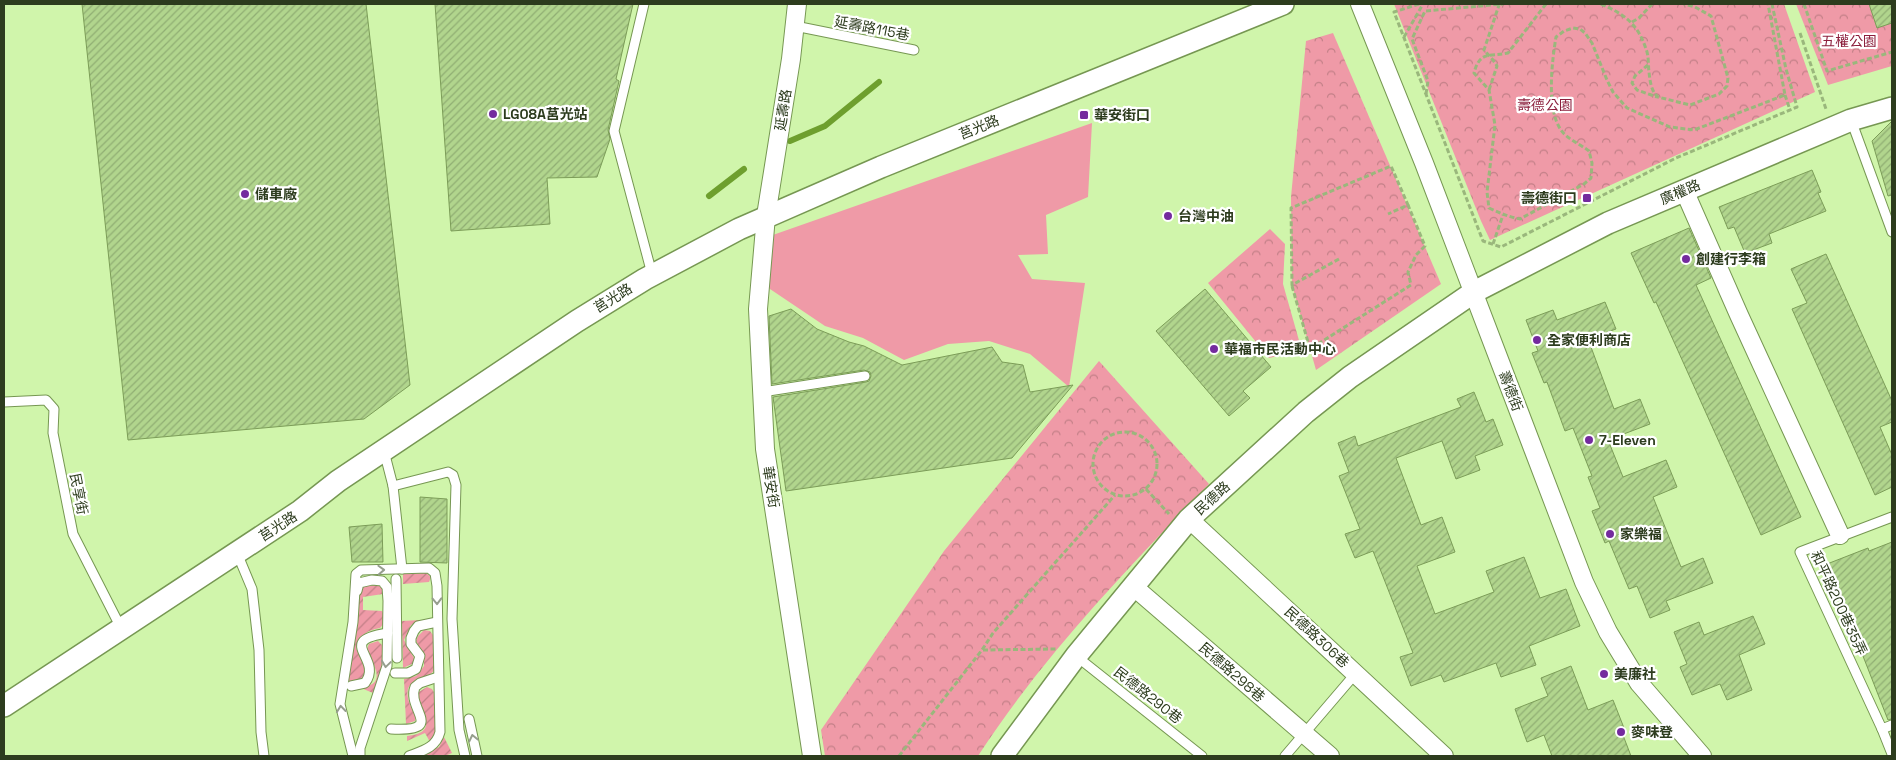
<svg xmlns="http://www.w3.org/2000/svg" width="1896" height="760" font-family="'Space Grotesk','Noto Sans TC',sans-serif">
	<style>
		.grass { fill: #ef9aa7 }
		.forest { fill: url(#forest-crowns) }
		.garden { fill: url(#garden-furrows) }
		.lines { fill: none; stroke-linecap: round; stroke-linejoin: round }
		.stream { stroke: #6e9f2e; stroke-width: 6 }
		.building { fill: url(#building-hatch); stroke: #7c9d58 }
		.service-casing { stroke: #769752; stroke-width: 11 }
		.minor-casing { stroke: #769752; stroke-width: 20 }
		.tertiary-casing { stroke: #769752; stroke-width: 24 }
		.path { stroke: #9ab77c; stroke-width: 3; stroke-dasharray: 5 2.5; stroke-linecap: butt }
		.service { stroke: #fff; stroke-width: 9 }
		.minor { stroke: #fff; stroke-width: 18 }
		.tertiary { stroke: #fff; stroke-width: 21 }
		.oneway { stroke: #969e8e }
		.poi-dot { fill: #742b9e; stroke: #fff; stroke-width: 2 }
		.labels { text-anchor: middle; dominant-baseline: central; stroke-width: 4.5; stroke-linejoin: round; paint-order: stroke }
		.street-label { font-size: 14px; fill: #2d3c1e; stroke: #fff }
		.park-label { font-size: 14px; fill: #8c1f3d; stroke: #fff }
		.poi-label { font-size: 14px; font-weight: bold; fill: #2d3c1e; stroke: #fff; text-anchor: start }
	</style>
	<defs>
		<pattern id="forest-crowns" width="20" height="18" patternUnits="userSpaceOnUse" patternTransform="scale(1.25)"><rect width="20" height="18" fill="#ef9aa7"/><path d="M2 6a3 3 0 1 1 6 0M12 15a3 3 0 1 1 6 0" fill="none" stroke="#c27f87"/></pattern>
		<pattern id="garden-furrows" width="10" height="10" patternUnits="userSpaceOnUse" patternTransform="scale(1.25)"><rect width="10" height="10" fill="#ef9aa7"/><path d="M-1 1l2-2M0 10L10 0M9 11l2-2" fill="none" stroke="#c27f87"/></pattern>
		<pattern id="building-hatch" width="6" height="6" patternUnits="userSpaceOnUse" patternTransform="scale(1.25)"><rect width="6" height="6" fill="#b1d58d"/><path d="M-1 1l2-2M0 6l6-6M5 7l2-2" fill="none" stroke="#90ae73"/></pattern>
	</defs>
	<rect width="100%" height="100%" fill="#d0f5ab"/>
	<polygon class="grass" points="1092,123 1088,197 1046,215 1048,254 1018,255 1032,279 1085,283 1069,387 1030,354 989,341 948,344 904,360 863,338 825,326 767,287 770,236"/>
	<g class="forest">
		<polygon points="1394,4 1784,4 1815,92 1490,240 1481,221"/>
		<polygon points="1796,4 1892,4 1892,66 1828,85"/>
		<polygon points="1333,33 1441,284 1316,370 1292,285 1291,197 1306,41"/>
		<polygon points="1270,229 1285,244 1283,284 1302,351 1269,358 1208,283"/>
		<path d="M 1099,361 L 1209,484 C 1126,570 1043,656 978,756 L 825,756 L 821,730 L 944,551 Z"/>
	</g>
	<g class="garden">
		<polygon points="426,573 431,577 429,582 403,584 403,574"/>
		<path d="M 379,585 L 382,588 L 383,594 L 363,597 L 363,610 L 382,611 L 383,613 L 384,623 L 380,628 C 367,630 360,635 356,648 L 367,672 C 361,681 357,683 346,682 L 358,592 L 362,586 Z"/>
		<polygon points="421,620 411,625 404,640 414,658 414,663 403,668 402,621"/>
		<path d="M 424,630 L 430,631 L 433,635 L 435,669 C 430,677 422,677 415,681 C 400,689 411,707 416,717 L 415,721 L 406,724 L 404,679 L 416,676 L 424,666 L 424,655 L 416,641 L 418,636 Z"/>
		<path d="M 378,641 L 383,646 L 383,667 L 373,693 L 361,688 C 390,683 371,664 367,649 L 369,644 Z"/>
		<path d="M 427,687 L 432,689 L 435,694 L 436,734 L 430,742 L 425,733 L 407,741 L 407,736 C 444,732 416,709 417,693 Z"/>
		<polygon points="444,737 452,753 445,756 420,756 439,747"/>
	</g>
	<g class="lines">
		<g class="stream">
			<polyline points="790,141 825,126 879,82"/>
			<polyline points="709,196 744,169"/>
		</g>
	</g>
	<g class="building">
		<polygon points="82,4 366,4 410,385 364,419 128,440"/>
		<polygon points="435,4 633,4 616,79 619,81 608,130 610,139 597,177 547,178 550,224 451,231"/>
		<polygon points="1869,4 1892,4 1892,23 1877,28"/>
		<polygon points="1892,121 1892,195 1888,196 1872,141"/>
		<polygon points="1812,170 1821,192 1818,193 1826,211 1769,234 1772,243 1745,253 1734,227 1728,229 1719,207"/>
		<polygon points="1689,228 1711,278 1696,285 1801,517 1761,535 1656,302 1654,303 1631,253"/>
		<polygon points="1826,254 1892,401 1892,422 1880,427 1892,455 1892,487 1875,495 1792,309 1807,303 1791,269"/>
		<polygon points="1205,289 1271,367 1243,391 1250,398 1229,416 1156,331"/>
		<polygon points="1605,302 1616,329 1588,339 1614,409 1640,399 1650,424 1608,440 1623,477 1666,460 1677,487 1653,497 1681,567 1703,558 1713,583 1666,601 1670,610 1650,618 1637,586 1629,589 1609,541 1605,543 1592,511 1600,508 1588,477 1592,476 1573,428 1565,431 1547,382 1544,383 1532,353 1538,351 1526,320 1553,310 1557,320"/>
		<polygon points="791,309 817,329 849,342 864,346 902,365 992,347 1002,362 1023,365 1030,392 1073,385 1012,458 786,491 773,397 866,382 869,381 871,376 870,372 864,370 772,384 769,316"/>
		<polygon points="1474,392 1486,422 1493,419 1503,445 1475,456 1480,470 1456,479 1442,441 1396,458 1421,525 1442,517 1455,552 1417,566 1435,614 1494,592 1486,571 1524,557 1540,598 1566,589 1580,626 1529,646 1536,665 1501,677 1496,663 1444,682 1441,675 1411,686 1400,657 1413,653 1373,551 1355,558 1345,534 1360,529 1339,476 1349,472 1338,443 1355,436 1358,446 1461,407 1457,399"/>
		<polygon points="420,497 447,499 447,563 420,562"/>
		<polygon points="382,524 383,562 352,562 349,527"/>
		<polygon points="1892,542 1892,719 1888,720 1827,564 1868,548 1869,551"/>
		<polygon points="1753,616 1765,644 1739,655 1752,690 1727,700 1720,684 1692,695 1680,667 1687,664 1674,632 1699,622 1704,635"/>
		<polygon points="1571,666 1588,710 1613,700 1624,728 1621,730 1631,756 1552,756 1544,735 1527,742 1515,709 1548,696 1541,678"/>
	</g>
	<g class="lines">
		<defs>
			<g id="service">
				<polyline points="644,4 614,131 652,274"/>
				<polyline points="795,26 914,50"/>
				<polyline points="1851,120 1892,232"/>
				<polyline points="762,392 865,376"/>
				<polyline points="4,402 46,400 54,409 53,433 73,534 121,628"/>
				<polyline points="384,451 393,486 402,569"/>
				<polyline points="393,486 448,472 453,475 456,485 452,619 459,730 465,756"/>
				<polyline points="1892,517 1800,552 1882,729 1892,725"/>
				<polyline points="237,553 252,589 259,650 261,732 264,756"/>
				<polyline points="396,579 397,658"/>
				<polyline points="357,591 359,583 372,580 382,581 387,587 388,601 387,666 360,748 360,756"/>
				<polyline points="1076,656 1202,756"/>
				<polyline points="395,673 408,673 416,669 420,656 411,644 411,638 414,631 418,626 437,622"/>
				<path d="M 351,686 L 365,683 C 384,658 333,641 388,633"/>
				<polyline points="469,719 477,756"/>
				<path d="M 391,729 C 447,732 406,709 415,687 L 420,683 L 438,677"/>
				<polyline points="1882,729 1892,754"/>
				<path d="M 353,756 L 340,704 L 353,622 L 356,574 L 361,570 L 429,568 L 435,573 L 437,586 L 440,732 C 436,748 422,751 409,756"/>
				<polyline points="1285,756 1356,673"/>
			</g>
			<g id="minor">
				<polyline points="797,4 791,59 766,216 758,309 765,449 812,756"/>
				<polyline points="1360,4 1424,163 1584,582 1608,632 1639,683 1702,756"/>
				<polyline points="1684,190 1739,315 1840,535"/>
				<polyline points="1189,519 1444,756"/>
				<polyline points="1134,587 1330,756"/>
			</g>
			<g id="tertiary">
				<polyline points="4,706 300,511 338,481 577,321 645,279 739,229 881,167 1283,4"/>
				<polyline points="1002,756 1076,656 1189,519 1306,412 1350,377 1474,292 1608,223 1851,120 1892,108"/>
			</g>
		</defs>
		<use href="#service" class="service-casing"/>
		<use href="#minor" class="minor-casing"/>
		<use href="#tertiary" class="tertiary-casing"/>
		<g class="path">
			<polyline points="1419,4 1394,12 1483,241 1501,247 1676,158 1797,107 1786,69 1772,4"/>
			<path d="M 1546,4 L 1508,53 C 1490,57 1480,50 1474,73 L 1489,90 L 1495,125 L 1487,192 L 1489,208 C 1500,213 1509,217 1520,219 L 1584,184 L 1591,178 L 1592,163 L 1589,151 C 1580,144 1567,139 1561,130 C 1546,109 1552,61 1556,37 L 1564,31 L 1573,28 L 1580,29 L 1585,33 L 1592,43 L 1607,80 L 1613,92 L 1627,108 L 1670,127 L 1694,130 L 1785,95 L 1768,4"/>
			<path d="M 1601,4 C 1624,14 1638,24 1646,49 C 1649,56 1648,65 1649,72 C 1650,81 1651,91 1658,97 L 1690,105 L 1719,94 L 1727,86 L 1728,78 L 1711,16 L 1695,7 L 1684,4"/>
			<polyline points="1804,4 1827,71 1892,52"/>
			<polyline points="1632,22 1639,18 1652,4"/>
			<polyline points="1800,33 1826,109"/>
			<polyline points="1404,37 1423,4"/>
			<polyline points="1648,65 1635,76 1632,83 1637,90 1657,97"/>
			<polyline points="1489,90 1497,66 1493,60 1484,50 1499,5"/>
			<polyline points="1426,94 1428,81 1412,39 1425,11 1503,4"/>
			<polyline points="1785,95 1790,110"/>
			<polyline points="1493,244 1503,215"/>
			<polyline points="1339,259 1292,285 1291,208 1391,166 1408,205 1388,214"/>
			<polyline points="1292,286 1310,349 1411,285 1408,272 1416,255 1425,246 1408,205"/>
			<circle cx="1125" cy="464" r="32"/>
			<polyline points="1146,489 1169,514"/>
			<polyline points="983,650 1056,649"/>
			<polyline points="899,756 982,650 993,633 1115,495"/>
		</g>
		<use href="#service" class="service"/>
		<use href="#minor" class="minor"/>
		<use href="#tertiary" class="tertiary"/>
	</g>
	<defs><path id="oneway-chevron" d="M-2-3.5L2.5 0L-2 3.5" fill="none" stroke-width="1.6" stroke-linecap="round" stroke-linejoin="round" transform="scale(1.25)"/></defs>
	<g class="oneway">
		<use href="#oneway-chevron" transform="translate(381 570) rotate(-2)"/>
		<use href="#oneway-chevron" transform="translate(437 601) rotate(89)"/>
		<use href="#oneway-chevron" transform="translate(386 664) rotate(98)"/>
		<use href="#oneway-chevron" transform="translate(341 709) rotate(-96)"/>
		<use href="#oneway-chevron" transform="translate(473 738) rotate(-103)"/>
	</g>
	<g class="poi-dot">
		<circle cx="493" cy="114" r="5"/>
		<rect x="1079" y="110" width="10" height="10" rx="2.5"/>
		<circle cx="245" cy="194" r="5"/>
		<rect x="1582" y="193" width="10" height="10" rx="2.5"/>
		<circle cx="1168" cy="216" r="5"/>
		<circle cx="1686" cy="259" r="5"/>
		<circle cx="1537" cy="340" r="5"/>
		<circle cx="1214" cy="349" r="5"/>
		<circle cx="1589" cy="440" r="5"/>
		<circle cx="1610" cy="534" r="5"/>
		<circle cx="1604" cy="674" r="5"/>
		<circle cx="1621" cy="732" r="5"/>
	</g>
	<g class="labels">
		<g class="street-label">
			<text transform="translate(872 28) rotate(11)">延壽路115巷</text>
			<text transform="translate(783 110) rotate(-81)">延壽路</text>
			<text transform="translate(979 127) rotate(-22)">莒光路</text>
			<text transform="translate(1680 192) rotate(-23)">廣權路</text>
			<text transform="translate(613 298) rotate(-32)">莒光路</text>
			<text transform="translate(1511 391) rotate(69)">壽德街</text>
			<text transform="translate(771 487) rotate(81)">華安街</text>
			<text transform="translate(79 494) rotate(79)">民享街</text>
			<text transform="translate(1212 498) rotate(-42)">民德路</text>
			<text transform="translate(278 526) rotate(-33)">莒光路</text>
			<text transform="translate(1839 603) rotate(65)">和平路200巷35弄</text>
			<text transform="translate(1317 637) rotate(43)">民德路306巷</text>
			<text transform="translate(1232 672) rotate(41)">民德路298巷</text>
			<text transform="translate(1148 695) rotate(38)">民德路290巷</text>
		</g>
		<g class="park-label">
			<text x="1849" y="41">五權公園</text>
			<text x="1545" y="105">壽德公園</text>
		</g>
		<g class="poi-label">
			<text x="503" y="114">LG08A莒光站</text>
			<text x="1094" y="115">華安街口</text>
			<text x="255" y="194">儲車廠</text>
			<text x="1577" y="198" text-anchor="end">壽德街口</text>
			<text x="1178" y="216">台灣中油</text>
			<text x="1696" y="259">創建行李箱</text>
			<text x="1547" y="340">全家便利商店</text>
			<text x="1224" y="349">華福市民活動中心</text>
			<text x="1599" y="440">7-Eleven</text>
			<text x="1620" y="534">家樂福</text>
			<text x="1614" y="674">美廉社</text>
			<text x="1631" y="732">麥味登</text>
		</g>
	</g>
	<rect width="1896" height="760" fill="none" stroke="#2d3c1e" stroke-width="10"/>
</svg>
